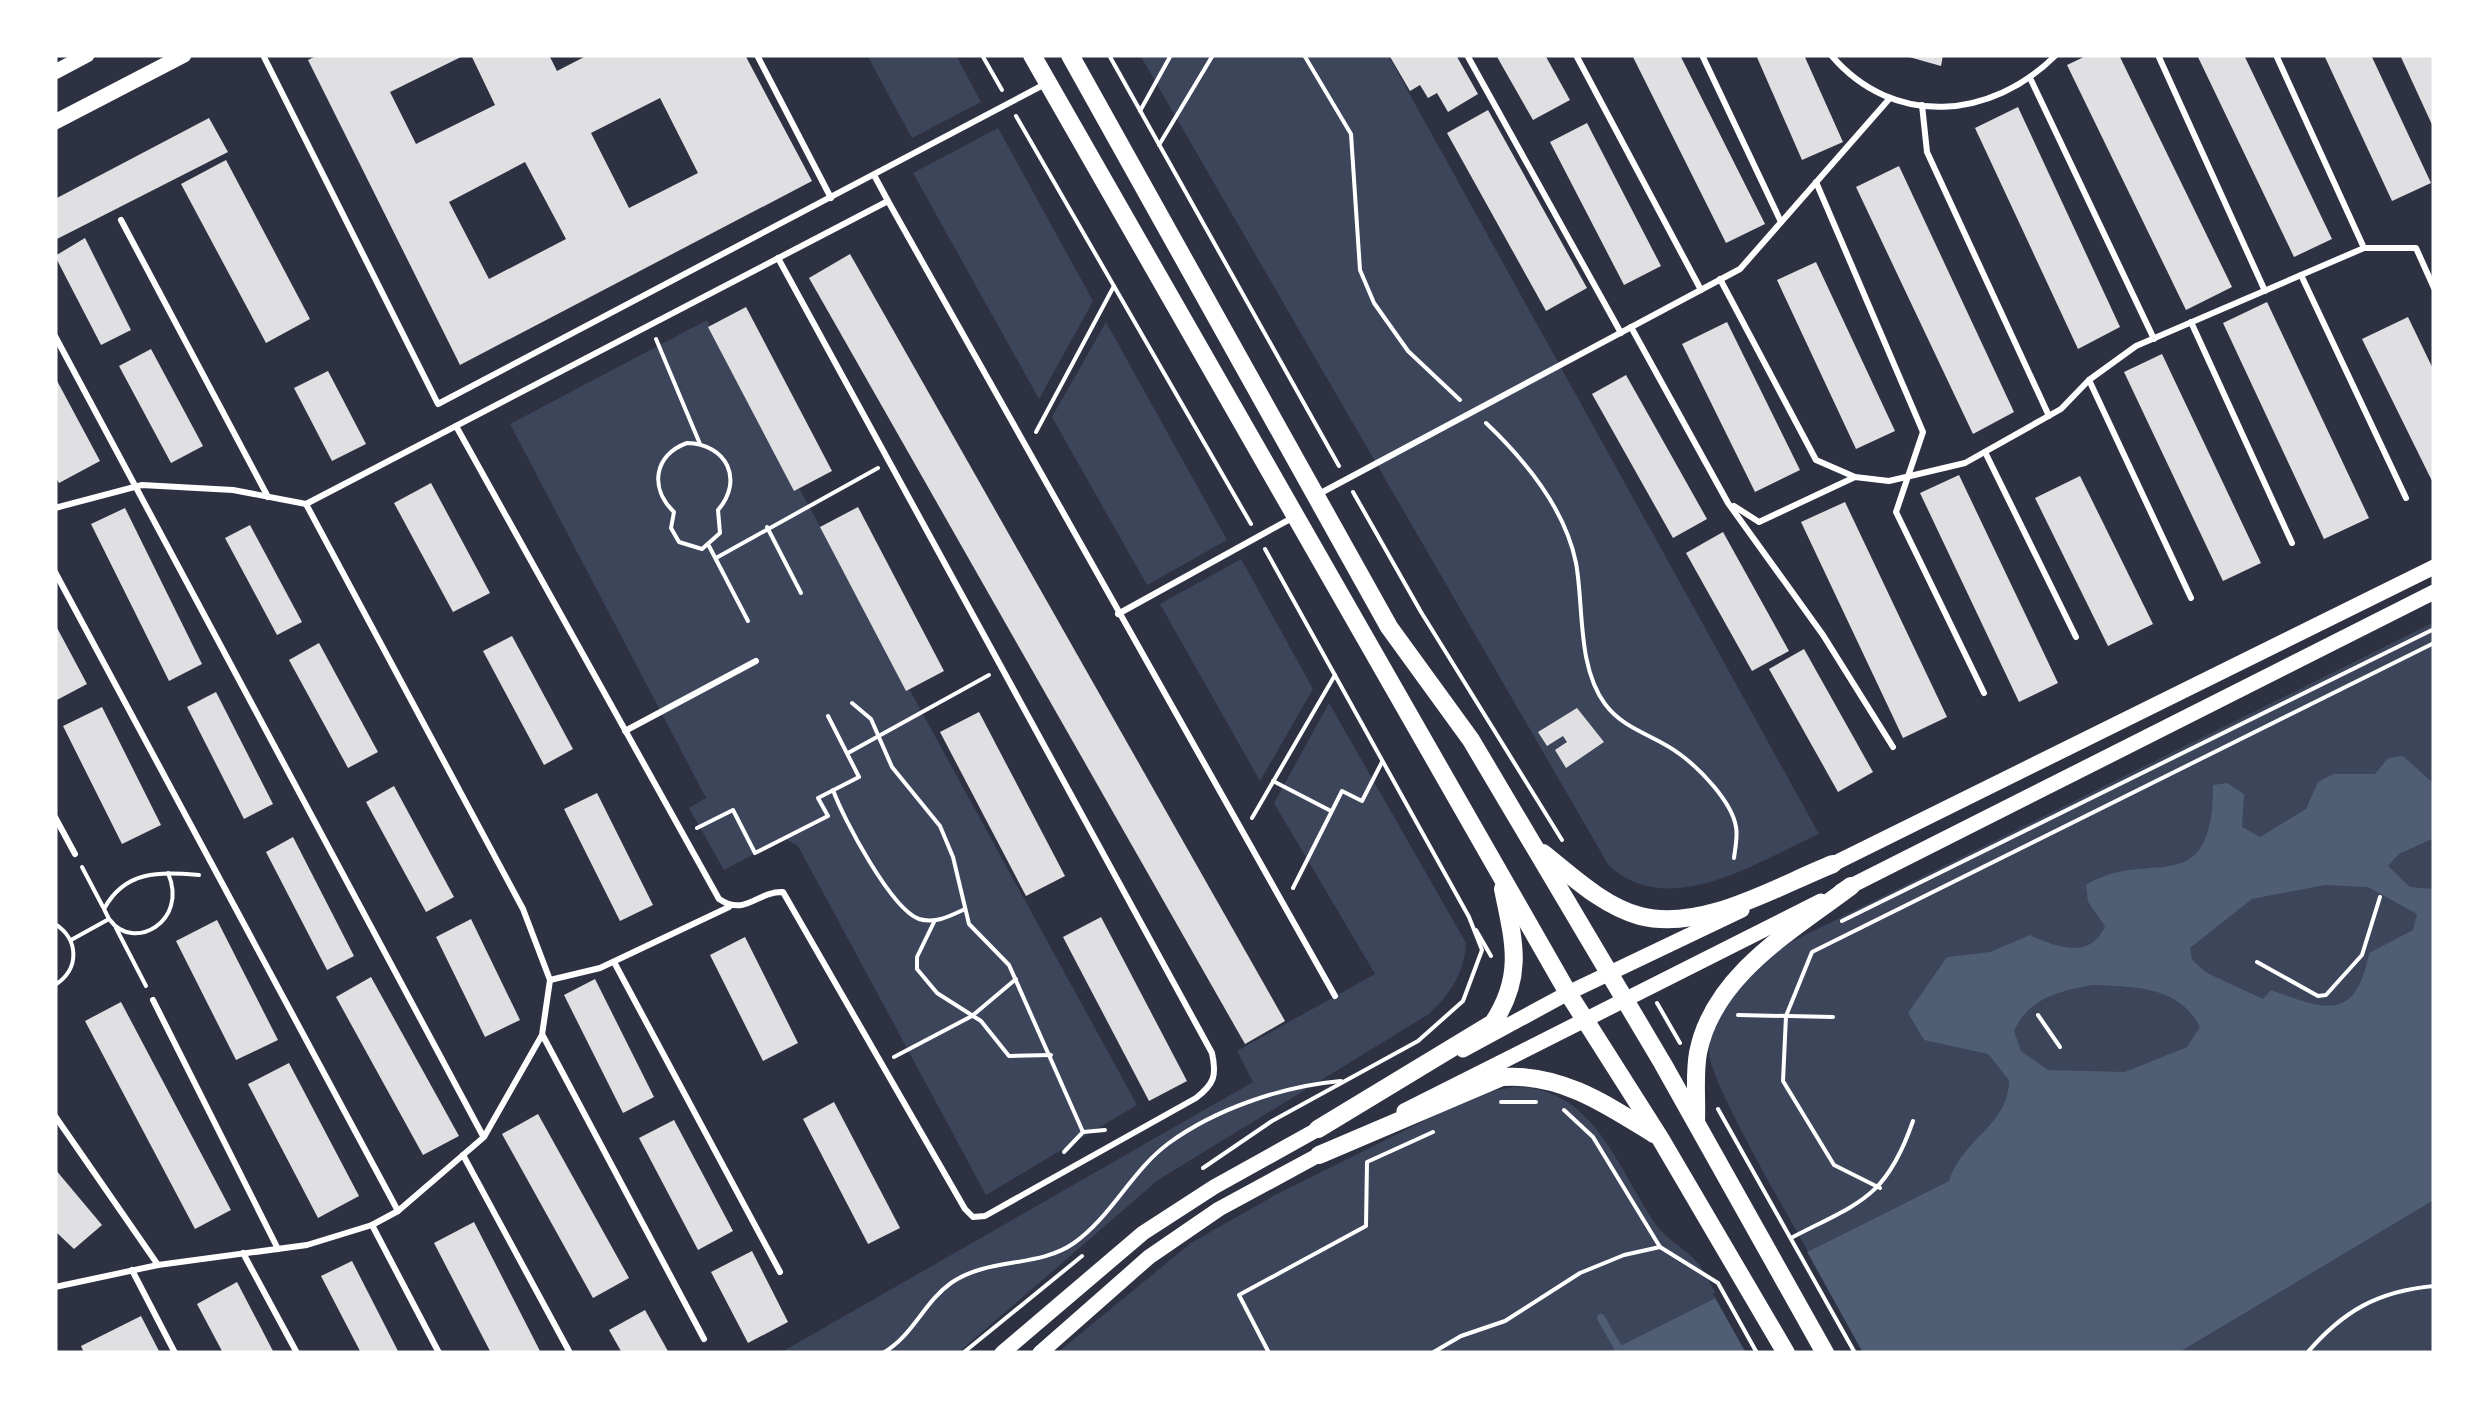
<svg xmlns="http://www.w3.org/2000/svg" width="2489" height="1408" font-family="'Roboto Condensed',sans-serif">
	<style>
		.green { fill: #3c4559 }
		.water { fill: #4f5d75; fill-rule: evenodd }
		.pier { fill: #2d3142 }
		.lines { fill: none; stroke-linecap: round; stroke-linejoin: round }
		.stream { stroke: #4f5d75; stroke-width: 8 }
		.building { fill: #e0e0e3; fill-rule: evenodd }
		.path { stroke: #fff; stroke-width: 4 }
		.service { stroke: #fff; stroke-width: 6 }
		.tertiary { stroke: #fff; stroke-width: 15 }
		.secondary { stroke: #fff; stroke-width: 18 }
	</style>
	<rect width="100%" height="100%" fill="#2d3142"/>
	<g class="green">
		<polygon points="867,55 956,55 981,102 912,138"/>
		<path d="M 1140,55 L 1388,55 L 1819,834 C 1758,861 1671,921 1609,866 Z"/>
		<polygon points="998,128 1093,301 1039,399 913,173"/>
		<polygon points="707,320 1137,1105 986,1195 798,846 784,838 724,870 689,808 706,798 510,424"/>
		<polygon points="1106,322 1227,540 1147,585 1052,417"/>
		<polygon points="1241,559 1313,689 1260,781 1160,604"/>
		<path d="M 2434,622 L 2434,952 L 2343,1017 L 1949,1181 L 1808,1252 C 1790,1218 1709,1081 1709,1052 C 1710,1008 1744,979 1773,951 Z"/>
		<path d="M 1329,703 L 1466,943 C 1465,972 1450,994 1429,1014 L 1158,1180 L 958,1353 L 780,1353 L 1253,1082 L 1237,1051 L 1375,974 L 1274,803 Z"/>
		<path d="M 1514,1087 C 1595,1086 1618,1171 1657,1226 C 1669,1242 1686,1249 1698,1263 C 1706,1273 1711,1286 1718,1297 L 1606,1353 L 1057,1353 L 1191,1243 L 1275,1195 L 1480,1093 Z"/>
		<polygon points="2434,1200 2433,1353 2178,1353"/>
	</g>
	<path class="water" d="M 2403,756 L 2434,784 L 2434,838 L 2399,854 L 2388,866 L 2410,887 L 2434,889 L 2434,1200 L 2178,1353 L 1606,1353 L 1949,1181 C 1963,1138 2009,1125 2009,1080 L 1988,1054 L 1924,1040 L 1908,1013 L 1947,957 L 1990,952 L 2030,935 C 2056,947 2091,960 2105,926 L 2088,902 L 2086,885 C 2148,846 2213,905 2213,785 L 2227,783 L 2244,794 L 2242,827 L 2260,837 L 2306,809 L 2318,782 L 2333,774 L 2375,774 L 2388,758 ZM 2325,885 L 2368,887 L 2417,914 L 2413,930 L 2369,953 C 2356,1024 2322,1009 2271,990 L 2263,999 L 2207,973 L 2192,960 L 2190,948 L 2252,899 ZM 2092,985 C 2134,987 2178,985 2200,1027 L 2187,1047 L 2125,1072 L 2048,1070 L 2021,1051 L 2014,1031 C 2030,997 2058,992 2092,985 Z"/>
	<polygon class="pier" points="1805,1248 1863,1353 1746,1353 1713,1294"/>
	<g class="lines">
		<polyline class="stream" points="1601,1318 1621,1353"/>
	</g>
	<g class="building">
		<path d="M 318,55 L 465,55 L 390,92 L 416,144 L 495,105 L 471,55 L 549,55 L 557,71 L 588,55 L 745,55 L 812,181 L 460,365 L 308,60 ZM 660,98 L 698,173 L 629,208 L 591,133 ZM 525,162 L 566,239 L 489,279 L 449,202 Z"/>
		<polygon points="1389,55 1456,55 1478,94 1448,112 1437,93 1428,98 1420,85 1410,91"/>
		<polygon points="1496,55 1545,55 1570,100 1533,120"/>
		<polygon points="1632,55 1680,55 1765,224 1726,243"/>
		<polygon points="1756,55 1804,55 1843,142 1802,160"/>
		<polygon points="1902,55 1943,55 1941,66"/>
		<polygon points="2088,55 2119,55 2232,287 2186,310 2067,65"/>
		<polygon points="2197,55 2244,55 2332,239 2294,257"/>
		<polygon points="2324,55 2371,55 2431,183 2392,201"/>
		<polygon points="2400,55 2434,55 2434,129"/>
		<polygon points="2018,107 2120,327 2078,349 1975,128"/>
		<polygon points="1488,110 1587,288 1546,311 1447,133"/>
		<polygon points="209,118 228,152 55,240 55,199"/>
		<polygon points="1587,123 1661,266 1624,285 1550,142"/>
		<polygon points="226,160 310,319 266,343 181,184"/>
		<polygon points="1899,166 2014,412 1973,434 1856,187"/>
		<polygon points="85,238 131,330 101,345 55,256"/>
		<polygon points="850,254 1285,1021 1245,1044 809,278"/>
		<polygon points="1816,262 1895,431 1856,449 1777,280"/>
		<polygon points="2267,302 2369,518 2324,539 2223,323"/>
		<polygon points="746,307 832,471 794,491 708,327"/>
		<polygon points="2408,317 2434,371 2434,485 2362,339"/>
		<polygon points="1727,322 1800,470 1755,492 1682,344"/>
		<polygon points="151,349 203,446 171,463 119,366"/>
		<polygon points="2162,354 2261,563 2223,581 2124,372"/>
		<polygon points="328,371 366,444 332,461 294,388"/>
		<polygon points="1626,375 1707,519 1673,538 1592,394"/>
		<polygon points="55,377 100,461 59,483 55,475"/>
		<polygon points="1959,475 2058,683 2019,702 1920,493"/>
		<polygon points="2080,476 2153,624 2108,646 2035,498"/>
		<polygon points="431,483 490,593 453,612 394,503"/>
		<polygon points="1845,502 1947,717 1903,738 1801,522"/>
		<polygon points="858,507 944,671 906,691 820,527"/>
		<polygon points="125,508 202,664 169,681 91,524"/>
		<polygon points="250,525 302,622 277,635 225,538"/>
		<polygon points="1723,532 1789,651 1752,671 1686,553"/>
		<polygon points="55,624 87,684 55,701"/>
		<polygon points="512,636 573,749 544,765 483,651"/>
		<polygon points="319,643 378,752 348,768 289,660"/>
		<polygon points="1804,649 1873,772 1838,792 1769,669"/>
		<polygon points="216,692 273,804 244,819 187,707"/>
		<polygon points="102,707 161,825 122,844 63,726"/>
		<polygon points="1577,708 1604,742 1566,768 1555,750 1567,742 1563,736 1547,746 1538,732"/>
		<polygon points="979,712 1065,876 1026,896 940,732"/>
		<polygon points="394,786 454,897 426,912 366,802"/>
		<polygon points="597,793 653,905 620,921 564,809"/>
		<polygon points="293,837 354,956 327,970 266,852"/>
		<polygon points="1101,917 1187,1081 1149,1101 1063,937"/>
		<polygon points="471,919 520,1020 485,1037 436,937"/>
		<polygon points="217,920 278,1040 236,1060 176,941"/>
		<polygon points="745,937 798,1043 763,1061 710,955"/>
		<polygon points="371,977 459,1136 423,1155 336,997"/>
		<polygon points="595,979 654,1097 623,1113 564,995"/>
		<polygon points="121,1002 231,1210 195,1229 85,1021"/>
		<polygon points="289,1063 359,1196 318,1218 248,1084"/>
		<polygon points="834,1102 900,1228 868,1244 803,1119"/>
		<polygon points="538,1114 629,1278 593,1298 502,1134"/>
		<polygon points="674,1120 733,1231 698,1250 639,1138"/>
		<polygon points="55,1169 102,1225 74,1249 55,1231"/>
		<polygon points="474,1222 541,1353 491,1353 434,1243"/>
		<polygon points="752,1251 788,1322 748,1343 711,1272"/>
		<polygon points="352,1261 399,1353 361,1353 321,1276"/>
		<polygon points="237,1282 274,1353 223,1353 197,1304"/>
		<polygon points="645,1310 669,1353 622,1353 609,1330"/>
		<polygon points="141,1316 160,1353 84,1353 81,1346"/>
	</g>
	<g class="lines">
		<g class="path">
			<polyline points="982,55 1002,90"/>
			<polyline points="1109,55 1339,466"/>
			<polyline points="1304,55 1351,134 1360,270 1374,303 1408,351 1460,400"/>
			<polyline points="1140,111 1171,55"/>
			<polyline points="1016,116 1251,524"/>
			<polyline points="1159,145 1213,55"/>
			<polyline points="656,339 700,444"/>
			<path d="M 1486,423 C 1525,460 1565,508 1576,563 C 1584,607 1577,666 1605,704 C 1625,731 1656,735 1681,755 C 1701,770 1732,802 1736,827 C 1738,836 1735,849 1734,858"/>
			<polyline points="1036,432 1114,286"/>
			<path d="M 687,443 C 727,444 744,480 718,510 L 720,533 L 702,549 L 679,542 L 671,528 L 674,512 C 649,488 654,455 687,443 Z"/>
			<polyline points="1353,492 1421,612 1562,840"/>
			<polyline points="767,527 801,593"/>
			<polyline points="709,546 748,621"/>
			<polyline points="716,558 878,468"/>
			<polyline points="852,703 871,719 892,767 940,826 953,857 969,924 1009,965 1083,1132"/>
			<polyline points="848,753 989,675"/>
			<polyline points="1273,781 1331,811"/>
			<path d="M 833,790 C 843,818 891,909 919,919 C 935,924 950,916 965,909"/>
			<polyline points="1252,818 1335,675"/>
			<polyline points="697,828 733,810 755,853 828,816 818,798 859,777 828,716"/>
			<polyline points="82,867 103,907"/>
			<polyline points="1293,888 1342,791 1362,801 1382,762"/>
			<path d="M 110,920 C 133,952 189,922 168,873"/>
			<polyline points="935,920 917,957 917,969 937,993 981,1021 1009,1056 1051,1055"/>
			<polyline points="1842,921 2434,629"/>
			<path d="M 55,924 C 79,939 80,969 55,985"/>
			<polyline points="116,928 146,986"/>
			<polyline points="1476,930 1491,956"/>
			<path d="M 71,940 L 109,919 L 104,909 C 125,870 159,872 199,875"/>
			<polyline points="2257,962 2318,996 2326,995 2362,955 2380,897"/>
			<polyline points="1657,1003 1680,1043"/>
			<polyline points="1738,1015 1833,1017"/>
			<polyline points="2038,1015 2060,1047"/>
			<polyline points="894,1057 972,1016 1016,979"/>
			<polyline points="1501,1102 1536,1102"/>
			<polyline points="1718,1109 1855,1353"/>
			<polyline points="1564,1110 1593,1137 1660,1247 1718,1283 1757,1353"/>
			<polyline points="1064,1152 1083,1132 1105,1130"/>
			<polyline points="1203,1168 1272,1121 1418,1041 1463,1001 1482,950 1469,917 1265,549"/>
			<polyline points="1880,1188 1834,1165 1783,1081 1786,1016 1812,952 2434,643"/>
			<path d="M 1791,1238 C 1860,1202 1886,1199 1913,1121"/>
			<path d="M 883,1353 C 913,1336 924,1302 951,1283 C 988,1257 1039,1268 1074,1243 C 1112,1216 1132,1170 1169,1143 C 1217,1108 1284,1086 1341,1081"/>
			<polyline points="963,1353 1082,1256"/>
			<polyline points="1269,1353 1239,1295 1366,1226 1367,1162 1433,1132"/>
			<polyline points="1432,1353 1461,1336 1505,1321 1580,1273 1624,1255 1660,1247"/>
			<path d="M 2307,1353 C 2343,1311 2378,1291 2434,1286"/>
		</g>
		<g class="service">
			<polyline points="263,55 438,404 1047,83"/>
			<polyline points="757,55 831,198"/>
			<polyline points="1467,55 1621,333"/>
			<polyline points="1576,55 1701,290"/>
			<polyline points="1702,55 1781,222"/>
			<path d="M 1831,55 C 1894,129 1992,119 2056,55"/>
			<polyline points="2158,55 2265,291"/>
			<polyline points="2276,55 2364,248"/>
			<polyline points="2031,80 2154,339"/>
			<polyline points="1922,105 1927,152 2049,416"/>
			<polyline points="874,175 888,201"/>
			<polyline points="1816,182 1923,432 1896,512 1984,693"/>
			<polyline points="121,220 268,497"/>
			<polyline points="2301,275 2406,498"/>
			<polyline points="1720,279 1816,460 1855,477 1889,481 1965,463 2061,409 2089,380 2136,346 2364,248 2416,248 2434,288"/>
			<polyline points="2191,322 2292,543"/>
			<polyline points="1631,327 1728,503 1823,635 1893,747"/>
			<polyline points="55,336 483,1136"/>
			<polyline points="2089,380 2191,598"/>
			<path d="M 456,426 L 719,899 C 746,917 757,891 783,892 L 965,1209 L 973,1217 L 985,1216 L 1196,1098 C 1214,1084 1217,1076 1212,1053 L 778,258"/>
			<polyline points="1985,452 2076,637"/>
			<polyline points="1317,495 1740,269 1890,98"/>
			<polyline points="306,504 888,201 1335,996"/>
			<polyline points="1734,506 1759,522 1855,477"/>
			<polyline points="55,508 142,485 233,490 306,504 523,909 550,980 542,1035 484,1137 398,1211 372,1225 307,1245 158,1265 55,1287"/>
			<polyline points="55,572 398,1211"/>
			<polyline points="1118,614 1292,518"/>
			<polyline points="625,731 756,661"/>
			<polyline points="55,817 75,854"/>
			<polyline points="614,962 780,1272"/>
			<polyline points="550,980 600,968 729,907"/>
			<polyline points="153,1000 278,1249"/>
			<polyline points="543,1036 704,1339"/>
			<polyline points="55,1116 158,1265"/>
			<polyline points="463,1155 570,1353"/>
			<polyline points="372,1225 439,1353"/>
			<polyline points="243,1253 297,1353"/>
			<polyline points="132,1270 175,1353"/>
		</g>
		<g class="tertiary">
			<polyline points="55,72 87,55"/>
			<polyline points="55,122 184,55"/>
			<polyline points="1825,868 2434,567"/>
			<polyline points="1841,891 2434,592"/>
			<polyline points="1463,1050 1568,993 1742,910"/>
			<polyline points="1404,1111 1821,901"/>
			<polyline points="1002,1353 1143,1233 1214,1187 1329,1123"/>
			<polyline points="1040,1353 1149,1257 1219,1209 1326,1151"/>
		</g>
		<g class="secondary">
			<polyline points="1032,55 1568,993 1660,1138 1786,1353"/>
			<polyline points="1070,55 1389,627 1471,740 1663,1064 1825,1353"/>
			<path d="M 1543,853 C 1572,876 1603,906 1640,916 C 1703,932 1777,886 1833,864"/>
			<path d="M 1696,1122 C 1697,1100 1694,1075 1698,1053 C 1713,975 1793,930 1851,886"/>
			<path d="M 1318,1129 L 1493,1023 C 1524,976 1514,942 1503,889"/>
			<path d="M 1319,1155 L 1502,1077 C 1560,1073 1606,1104 1654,1134"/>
		</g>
	</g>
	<rect width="2489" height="1408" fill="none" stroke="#ffffff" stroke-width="115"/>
</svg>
